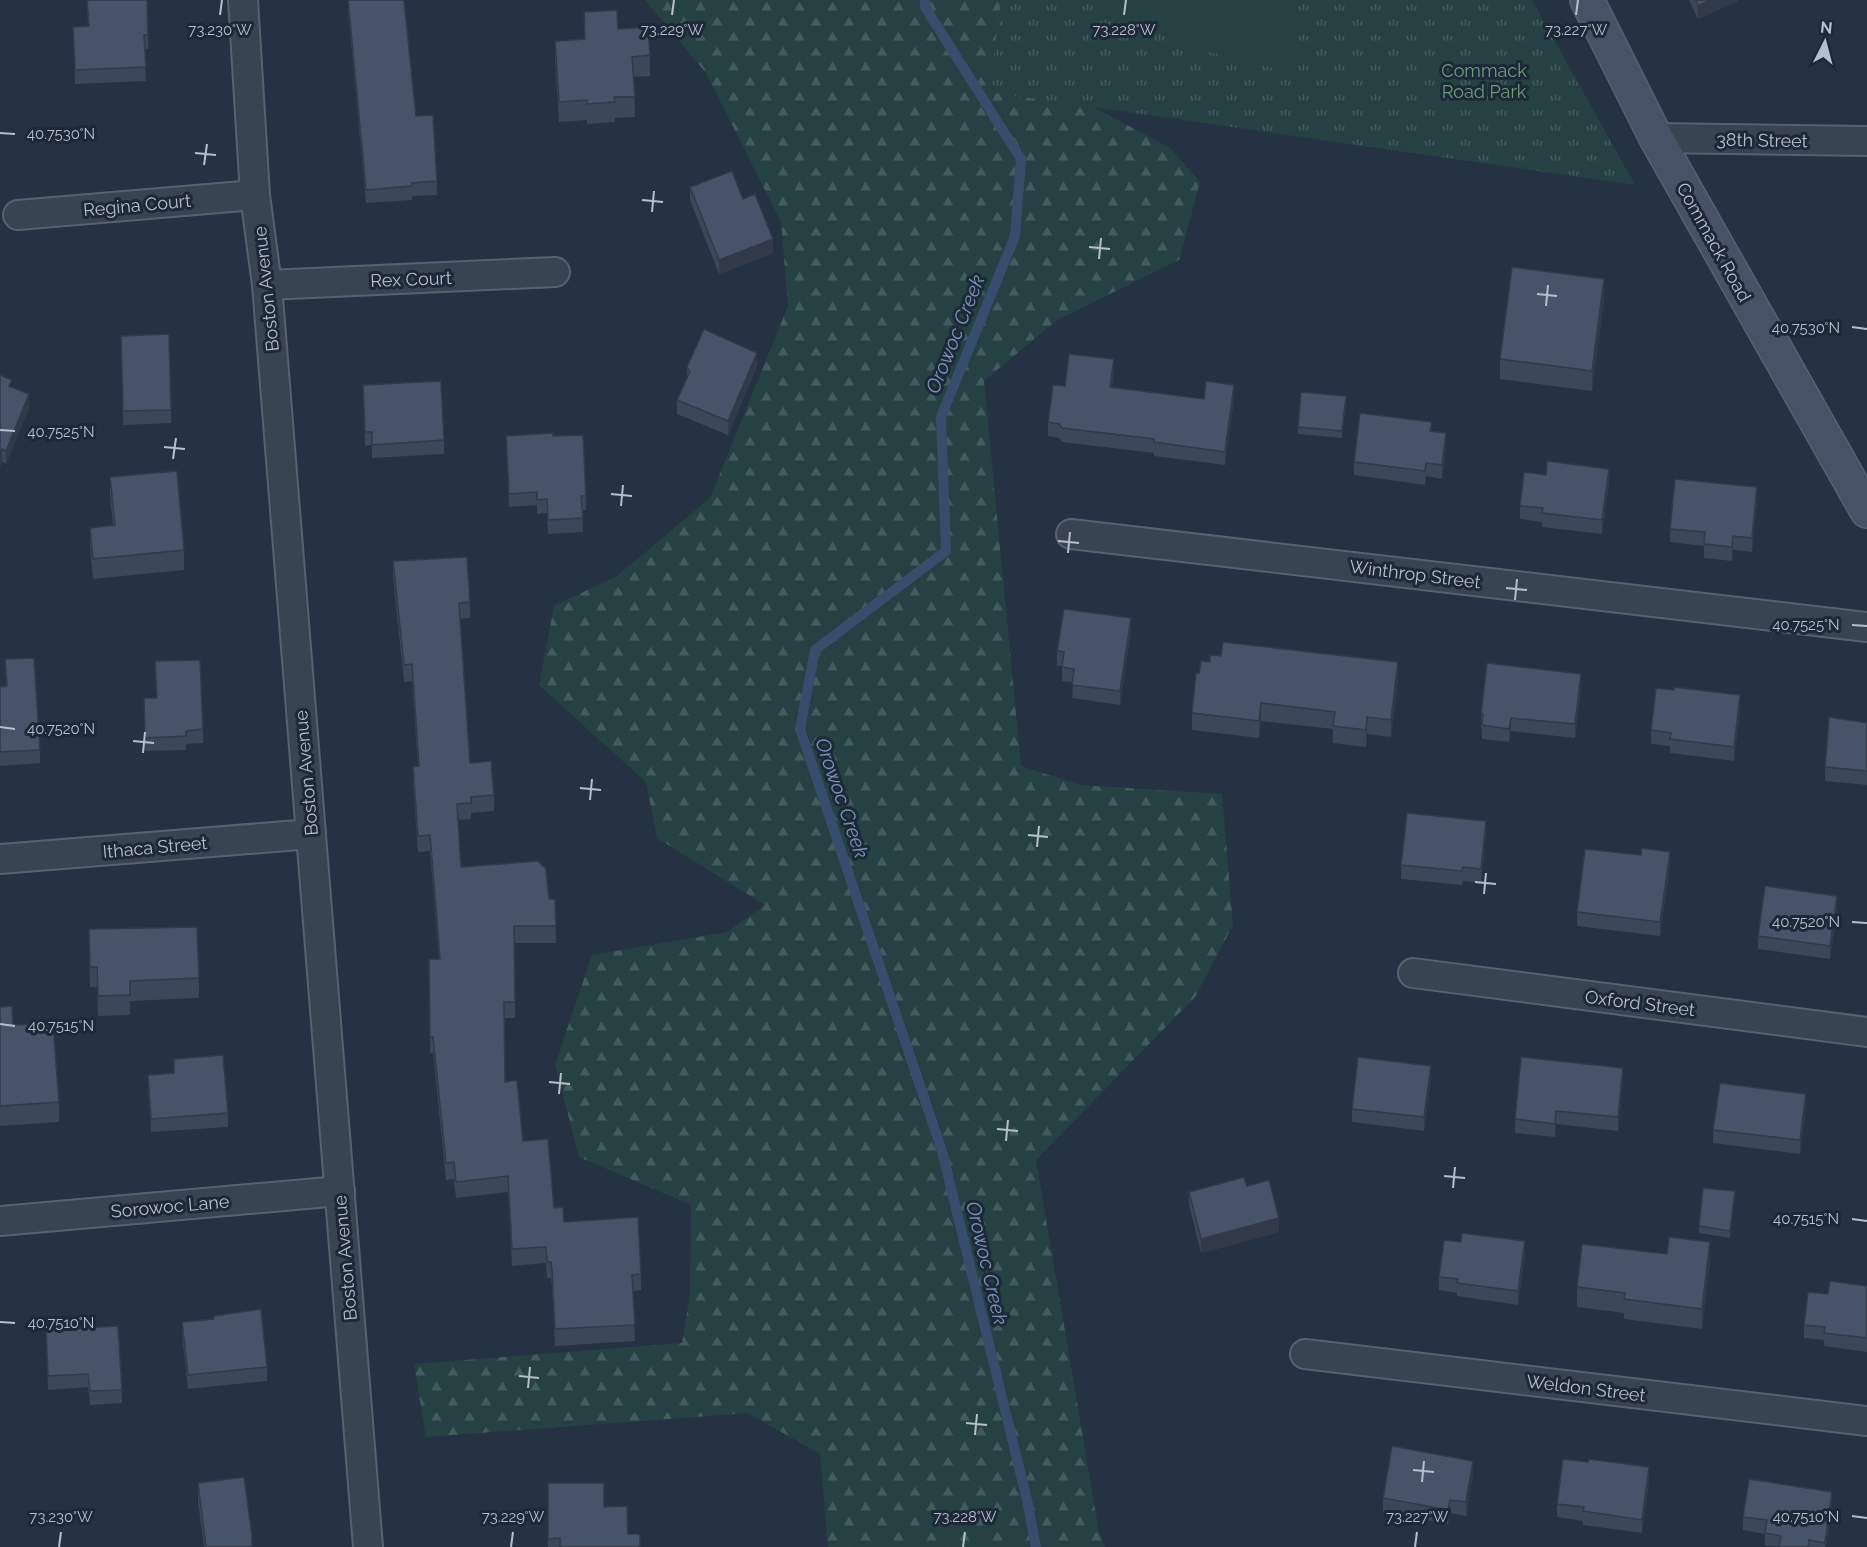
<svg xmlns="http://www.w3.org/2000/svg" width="1867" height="1547" font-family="Raleway,sans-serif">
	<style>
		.forest { fill: url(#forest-firs) }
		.park { fill: url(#park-tufts) }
		.pitch { fill: #264144 }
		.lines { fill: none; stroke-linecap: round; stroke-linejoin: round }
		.stream { stroke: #374d6c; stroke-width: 10 }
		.street-casing { stroke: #576170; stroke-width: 32 }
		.secondary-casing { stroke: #576170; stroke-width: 36 }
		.street { stroke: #394453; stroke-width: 28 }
		.secondary { stroke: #475266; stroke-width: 33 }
		.wall { fill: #3c4759 }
		.shaded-wall { fill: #313a49 }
		.building { fill: #465368; stroke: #313a49; stroke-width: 1.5 }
		.ticks { fill: none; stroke: #b6bfcd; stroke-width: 2 }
		.labels { text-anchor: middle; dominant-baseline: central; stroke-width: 6; stroke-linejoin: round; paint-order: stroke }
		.park-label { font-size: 18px; fill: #6b9f77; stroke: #1d2838 }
		.street-label { font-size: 18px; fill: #b6bfcd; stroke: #1d2838 }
		.water-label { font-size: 20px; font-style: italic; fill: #7c95b6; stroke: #1d2838 }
		.ticks-label { font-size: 15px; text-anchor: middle; fill: #b6bfcd; stroke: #1d2838; stroke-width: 6; stroke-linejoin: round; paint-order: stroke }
	</style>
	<defs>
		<pattern id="forest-firs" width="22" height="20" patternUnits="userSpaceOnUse" patternTransform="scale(1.5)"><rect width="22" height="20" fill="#264144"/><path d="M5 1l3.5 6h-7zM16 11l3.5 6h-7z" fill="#435b5e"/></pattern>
		<pattern id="park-tufts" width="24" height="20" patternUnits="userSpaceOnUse" patternTransform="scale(1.5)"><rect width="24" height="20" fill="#264144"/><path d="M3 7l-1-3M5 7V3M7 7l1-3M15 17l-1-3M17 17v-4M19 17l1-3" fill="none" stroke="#435b5e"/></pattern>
	</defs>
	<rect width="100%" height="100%" fill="#243243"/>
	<polygon class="forest" points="645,0 1028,0 1035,76 1170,148 1200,182 1179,260 1057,320 984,381 1021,766 1080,785 1222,794 1233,925 1195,997 1036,1160 1099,1532 1105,1547 828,1547 820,1454 748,1413 426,1437 414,1364 682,1343 690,1294 691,1205 579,1157 555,1065 592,955 727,932 765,905 657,838 646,782 539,685 554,606 617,576 710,498 788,306 781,222 706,73"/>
	<polygon class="park" points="1001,0 1532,0 1635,185 989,92"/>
	<polygon class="pitch" points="1114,0 1287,0 1298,74 1198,49 1120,11"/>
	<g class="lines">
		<polyline class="stream" points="925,0 925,7 1021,159 1015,236 941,417 946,551 815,650 800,729 942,1151 1027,1500 1036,1547"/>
		<defs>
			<g id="street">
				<polyline points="243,0 255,195 267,285 368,1547"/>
				<polyline points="1656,138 1867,141"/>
				<polyline points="18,215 255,195"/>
				<polyline points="267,285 555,272"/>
				<polyline points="1071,534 1867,627"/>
				<polyline points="0,859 311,834"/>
				<polyline points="1413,973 1867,1032"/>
				<polyline points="0,1221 340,1191"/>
				<polyline points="1305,1354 1867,1421"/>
			</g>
			<polyline id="secondary" points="1587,0 1656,138 1867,511"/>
		</defs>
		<use href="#street" class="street-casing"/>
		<use href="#secondary" class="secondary-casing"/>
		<use href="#street" class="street"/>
		<use href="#secondary" class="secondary"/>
	</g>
	<g class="wall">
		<polygon points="87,0 148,35 148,49 145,49 146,81 75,84 73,27 88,26"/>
		<polygon points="348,0 416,116 437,181 437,195 412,196 412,200 366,203 348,10"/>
		<polygon points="1689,0 1738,0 1738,1 1698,19"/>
		<polygon points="584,12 618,29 650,55 650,76 634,77 635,117 615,118 615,122 587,124 587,120 559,122 555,61 555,41 584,39"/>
		<polygon points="690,187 743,199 773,253 719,274 690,200"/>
		<polygon points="1604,299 1592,391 1500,379 1500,359"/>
		<polygon points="121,349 171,410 171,423 123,425"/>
		<polygon points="757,366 728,435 677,414 677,400 687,378 687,367"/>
		<polygon points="1114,373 1112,387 1204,399 1234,399 1225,465 1154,456 1154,453 1062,442 1059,438 1048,436 1048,422 1065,386"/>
		<polygon points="0,375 29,408 6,464 2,462 0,467"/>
		<polygon points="363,385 444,440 444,454 372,458 372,445 365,446"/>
		<polygon points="1346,403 1342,438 1298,434 1298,427"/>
		<polygon points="1432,431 1446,447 1442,479 1426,476 1425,485 1354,475 1354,462"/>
		<polygon points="506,436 553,436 586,496 586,510 582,510 583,532 548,534 547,513 537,514 537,505 509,507"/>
		<polygon points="110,477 184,550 184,570 93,579 90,548 90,528 113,525 110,497"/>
		<polygon points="1609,482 1602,534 1542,527 1542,522 1520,519 1520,506"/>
		<polygon points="1757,501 1752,552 1733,550 1732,561 1704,558 1704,546 1670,542 1670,529"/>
		<polygon points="393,561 470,602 470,618 460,619 470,763 494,795 494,811 471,813 471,819 458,820 461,867 549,899 555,899 556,943 515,943 515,1018 505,1018 505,1082 523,1141 554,1208 564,1222 641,1274 641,1290 633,1291 635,1341 555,1346 552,1287 551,1278 547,1278 546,1263 512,1266 508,1192 456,1198 454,1179 446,1180 433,1053 430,1053 429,959 439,959 430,851 418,852 413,783 413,767 418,767 412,681 404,682 393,578"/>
		<polygon points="1131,632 1120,705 1072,698 1073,682 1062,681 1062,666 1057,665 1057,651"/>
		<polygon points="5,659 40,750 40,763 0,766 0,687 6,686"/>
		<polygon points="155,661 203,729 203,743 186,744 186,750 145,751 144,698 156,698"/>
		<polygon points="1398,680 1391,737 1367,734 1366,747 1333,743 1333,729 1261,721 1259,738 1192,730 1192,713"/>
		<polygon points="1581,688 1575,738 1511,731 1509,742 1482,739 1482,728 1481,728 1481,714"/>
		<polygon points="1740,709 1734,761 1670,753 1670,746 1651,744 1651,730"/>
		<polygon points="1867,723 1867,785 1825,781 1825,767"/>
		<polygon points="1486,835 1481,883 1463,881 1462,885 1401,879 1401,865"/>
		<polygon points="1670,865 1660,936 1577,926 1577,912"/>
		<polygon points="1837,910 1830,959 1758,949 1758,936"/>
		<polygon points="89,929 199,978 199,998 130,1001 130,1015 98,1016 97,987 90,987"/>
		<polygon points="0,1007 13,1025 59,1102 59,1122 0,1126"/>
		<polygon points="174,1059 228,1113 228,1127 151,1132 148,1089 148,1075 174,1073"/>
		<polygon points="1431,1080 1424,1131 1352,1122 1352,1109"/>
		<polygon points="1623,1081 1618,1131 1556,1124 1555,1137 1515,1133 1515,1119"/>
		<polygon points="1806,1108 1800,1154 1713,1143 1713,1130"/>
		<polygon points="1247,1186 1279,1232 1201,1253 1189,1205 1189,1192"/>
		<polygon points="1735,1198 1730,1238 1699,1233 1699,1226"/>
		<polygon points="1461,1242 1525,1255 1518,1305 1457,1296 1457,1293 1439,1290 1439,1277"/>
		<polygon points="1710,1262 1702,1329 1624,1319 1624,1313 1577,1307 1577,1287"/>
		<polygon points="1867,1286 1867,1352 1824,1346 1824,1340 1804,1338 1804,1325 1828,1294"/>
		<polygon points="182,1322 267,1367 267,1381 188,1389 182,1335"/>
		<polygon points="46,1330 122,1390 122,1403 90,1405 88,1387 48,1390"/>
		<polygon points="1473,1475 1466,1516 1450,1513 1448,1524 1383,1512 1383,1498"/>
		<polygon points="1649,1481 1642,1533 1583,1525 1583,1521 1557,1517 1557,1504"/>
		<polygon points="198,1483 252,1547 204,1547 198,1501"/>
		<polygon points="548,1483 604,1506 628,1534 640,1547 548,1547"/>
		<polygon points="1832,1506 1826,1547 1765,1546 1765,1534 1743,1530 1743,1517"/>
	</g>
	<g class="shaded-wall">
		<polygon points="1710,0 1738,0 1738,1 1698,19 1698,6"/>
		<polygon points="773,239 773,253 719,274 719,260"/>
		<polygon points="1604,279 1604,299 1592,391 1592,371"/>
		<polygon points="757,353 757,366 728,435 728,421"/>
		<polygon points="1114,359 1114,373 1110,400 1110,387"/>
		<polygon points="1234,385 1234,399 1225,465 1225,452"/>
		<polygon points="29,394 29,408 6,464 6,451"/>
		<polygon points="1446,433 1446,447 1442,479 1442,465"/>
		<polygon points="2,449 2,462 0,467 0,453"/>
		<polygon points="1609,469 1609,482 1602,534 1602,520"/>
		<polygon points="1757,487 1757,501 1752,552 1752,538"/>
		<polygon points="1733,536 1733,550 1732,561 1732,547"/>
		<polygon points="1131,618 1131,632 1120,705 1120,691"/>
		<polygon points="1398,662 1398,680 1391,737 1391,720"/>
		<polygon points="1581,674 1581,688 1575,738 1575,724"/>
		<polygon points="1740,695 1740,709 1734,761 1734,747"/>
		<polygon points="1261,703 1261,721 1259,738 1259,721"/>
		<polygon points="1367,717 1367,734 1366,747 1366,730"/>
		<polygon points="1511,718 1511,731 1509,742 1509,729"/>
		<polygon points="1486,821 1486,835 1481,883 1481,869"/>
		<polygon points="1670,852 1670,865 1660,936 1660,922"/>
		<polygon points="1837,896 1837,910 1830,959 1830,946"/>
		<polygon points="1431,1066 1431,1080 1424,1131 1424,1117"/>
		<polygon points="1623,1068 1623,1081 1618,1131 1618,1117"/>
		<polygon points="1806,1094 1806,1108 1800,1154 1800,1140"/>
		<polygon points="1556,1111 1556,1124 1555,1137 1555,1124"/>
		<polygon points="1735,1191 1735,1198 1730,1238 1730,1231"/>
		<polygon points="1279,1218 1279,1232 1201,1253 1201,1239"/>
		<polygon points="1525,1241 1525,1255 1518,1305 1518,1291"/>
		<polygon points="1710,1242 1710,1262 1702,1329 1702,1309"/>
		<polygon points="1473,1461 1473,1475 1466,1516 1466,1502"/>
		<polygon points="1649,1467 1649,1481 1642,1533 1642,1520"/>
		<polygon points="1832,1492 1832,1506 1826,1547 1825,1547"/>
		<polygon points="1450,1500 1450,1513 1448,1524 1448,1510"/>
	</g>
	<g class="building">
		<polygon points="87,0 147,0 148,35 144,35 146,67 75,70 73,27 89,26"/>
		<polygon points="348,0 404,0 416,116 433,115 437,181 412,183 412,186 366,190"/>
		<polygon points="1696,0 1710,0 1698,6"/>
		<polygon points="617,10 618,29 648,27 650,55 632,57 635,97 614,97 615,102 587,104 587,100 559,102 555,41 585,39 584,12"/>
		<polygon points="732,171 743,199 755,194 773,239 719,260 690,187"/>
		<polygon points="1512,267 1604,279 1592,371 1500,359"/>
		<polygon points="704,329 757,353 728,421 677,400 690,371 687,367"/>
		<polygon points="169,334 171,410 123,411 121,336"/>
		<polygon points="1069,354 1114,359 1110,387 1204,399 1206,381 1234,385 1225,452 1154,442 1154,439 1062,428 1059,424 1048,422 1053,385 1065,386"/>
		<polygon points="0,375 12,380 9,386 29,394 6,451 2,449 0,453"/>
		<polygon points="441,381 444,440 372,445 372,432 365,432 363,385"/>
		<polygon points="1301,392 1346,396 1342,431 1298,427"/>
		<polygon points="1360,413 1432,422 1430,431 1446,433 1442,465 1426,463 1425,471 1354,462"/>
		<polygon points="553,433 553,436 583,435 586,496 581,496 583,518 548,520 547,499 537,500 537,492 509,494 506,436"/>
		<polygon points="1547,461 1609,469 1602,520 1542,513 1543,508 1520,506 1524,472 1546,475"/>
		<polygon points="177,471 184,550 93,559 90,528 115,525 110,477"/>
		<polygon points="1675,479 1757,487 1752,538 1733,536 1732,547 1704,544 1705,532 1670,529"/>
		<polygon points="467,557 470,602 459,603 470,763 491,761 494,795 471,797 471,803 457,804 461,867 538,861 546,869 549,899 555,899 556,926 514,926 515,1002 504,1002 505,1082 517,1080 523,1141 548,1139 554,1208 563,1207 564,1222 638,1217 641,1274 632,1275 635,1325 555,1329 552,1271 551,1262 547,1262 546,1247 512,1249 508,1176 456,1182 454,1162 446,1163 433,1037 430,1037 429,959 440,959 430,835 418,836 413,767 419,766 412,664 404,665 393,561"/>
		<polygon points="1064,609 1131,618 1120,691 1072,685 1074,669 1062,667 1064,652 1057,651"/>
		<polygon points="1223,642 1398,662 1391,720 1367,717 1366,730 1333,726 1335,712 1261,703 1259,721 1192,713 1196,673 1199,673 1201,661 1210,662 1210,655 1221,656"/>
		<polygon points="34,658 40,750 0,752 0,687 7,686 5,659"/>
		<polygon points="200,660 203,729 186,731 186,736 145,738 144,698 157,698 155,661"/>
		<polygon points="1487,663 1581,674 1575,724 1511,718 1509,729 1482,725 1483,714 1481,714"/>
		<polygon points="1674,687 1740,695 1734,747 1670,739 1671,733 1651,730 1656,688 1674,690"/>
		<polygon points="1829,717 1867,723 1867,771 1825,767"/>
		<polygon points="1407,813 1486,821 1481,869 1463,867 1462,871 1401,865"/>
		<polygon points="1642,848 1670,852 1660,922 1577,912 1585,849 1641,855"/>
		<polygon points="1765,886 1837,896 1830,946 1758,936"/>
		<polygon points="197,927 199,978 130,981 130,995 98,996 97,967 90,967 89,929"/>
		<polygon points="12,1006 13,1025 53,1023 59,1102 0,1106 0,1007"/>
		<polygon points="223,1055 228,1113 151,1119 148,1075 174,1073 174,1059"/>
		<polygon points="1358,1057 1431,1066 1424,1117 1352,1109"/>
		<polygon points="1521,1057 1623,1068 1618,1117 1556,1111 1555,1124 1515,1119"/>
		<polygon points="1720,1083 1806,1094 1800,1140 1713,1130"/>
		<polygon points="1244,1177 1247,1186 1269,1180 1279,1218 1201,1239 1189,1192"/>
		<polygon points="1703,1188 1735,1191 1730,1231 1699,1226"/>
		<polygon points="1462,1233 1525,1241 1518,1291 1457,1283 1458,1279 1439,1277 1444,1240 1461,1242"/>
		<polygon points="1669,1237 1710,1242 1702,1309 1624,1299 1625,1293 1577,1287 1582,1244 1667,1254"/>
		<polygon points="1830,1281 1867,1286 1867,1338 1824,1333 1825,1327 1804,1325 1808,1292 1828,1294"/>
		<polygon points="261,1309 267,1367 188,1375 182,1322 214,1319 214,1316"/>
		<polygon points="118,1326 122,1390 90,1391 88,1374 48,1376 46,1330"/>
		<polygon points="1392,1446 1473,1461 1466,1502 1450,1500 1448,1510 1383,1498"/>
		<polygon points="1563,1459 1588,1462 1589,1459 1649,1467 1642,1520 1583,1511 1584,1507 1557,1504"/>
		<polygon points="244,1477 252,1535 252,1547 206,1547 198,1483"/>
		<polygon points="1749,1479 1832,1492 1825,1543 1809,1540 1808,1547 1779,1547 1781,1536 1765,1533 1767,1520 1743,1517"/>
		<polygon points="548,1483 604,1483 604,1507 627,1506 628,1534 640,1534 640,1547 560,1547 560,1538 548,1539"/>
	</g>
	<path class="ticks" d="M 220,15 L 222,0M 672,15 L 674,0M 1124,15 L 1126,0M 1576,15 L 1578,0M 0,133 L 15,134M 195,153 L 216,155M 204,165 L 207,144M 642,200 L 663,202M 652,212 L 654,191M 1089,247 L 1110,249M 1099,259 L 1101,238M 1537,294 L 1557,296M 1546,306 L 1548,285M 1852,327 L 1867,329M 0,430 L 15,431M 164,447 L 185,449M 173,459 L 176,438M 611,494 L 632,496M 621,506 L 623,485M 1058,541 L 1079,543M 1068,553 L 1070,532M 1506,588 L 1527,590M 1515,600 L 1517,579M 1852,625 L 1867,626M 0,727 L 15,729M 133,741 L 154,743M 143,753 L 145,732M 580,788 L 601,790M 590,800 L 592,779M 1028,835 L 1048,837M 1037,847 L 1039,826M 1475,882 L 1496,884M 1484,894 L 1486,873M 1852,922 L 1867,923M 0,1024 L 15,1026M 549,1082 L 570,1084M 559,1094 L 561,1073M 997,1129 L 1018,1131M 1006,1141 L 1008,1120M 1444,1176 L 1465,1178M 1453,1188 L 1455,1167M 1852,1219 L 1867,1221M 0,1322 L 15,1323M 519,1376 L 539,1378M 528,1388 L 530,1367M 966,1423 L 987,1425M 975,1435 L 977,1414M 1413,1470 L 1434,1472M 1422,1482 L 1424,1461M 1852,1516 L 1867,1518M 59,1547 L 61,1532M 511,1547 L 513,1532M 963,1547 L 965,1532M 1415,1547 L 1417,1532"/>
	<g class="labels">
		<g class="park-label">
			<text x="1484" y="70">Commack<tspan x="1484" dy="21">Road Park</tspan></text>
		</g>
		<g class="street-label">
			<text transform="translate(1762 140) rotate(1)">38th Street</text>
			<text transform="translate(137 205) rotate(-5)">Regina Court</text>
			<text transform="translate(1714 242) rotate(61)">Commack Road</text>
			<text transform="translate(411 279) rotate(-2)">Rex Court</text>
			<text transform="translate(266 289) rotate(-96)">Boston Avenue</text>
			<text transform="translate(1415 574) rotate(7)">Winthrop Street</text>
			<text transform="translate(306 773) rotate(-95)">Boston Avenue</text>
			<text transform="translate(155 847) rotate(-5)">Ithaca Street</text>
			<text transform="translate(1640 1003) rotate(7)">Oxford Street</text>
			<text transform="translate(170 1206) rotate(-5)">Sorowoc Lane</text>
			<text transform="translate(345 1258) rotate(-95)">Boston Avenue</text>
			<text transform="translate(1586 1388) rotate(7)">Weldon Street</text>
		</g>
		<g class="water-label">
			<text transform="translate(955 334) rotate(-68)">Orowoc Creek</text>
			<text transform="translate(842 798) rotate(71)">Orowoc Creek</text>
			<text transform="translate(987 1263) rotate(77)">Orowoc Creek</text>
		</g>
	</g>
	<g class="ticks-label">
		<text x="220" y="35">73.230°W</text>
		<text x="672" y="35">73.229°W</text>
		<text x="1124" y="35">73.228°W</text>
		<text x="1576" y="35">73.227°W</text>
		<text x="61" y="139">40.7530°N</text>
		<text x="1806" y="333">40.7530°N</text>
		<text x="61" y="437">40.7525°N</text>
		<text x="1806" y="630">40.7525°N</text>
		<text x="61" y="734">40.7520°N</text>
		<text x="1806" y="927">40.7520°N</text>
		<text x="61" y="1031">40.7515°N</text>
		<text x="1806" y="1224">40.7515°N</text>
		<text x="61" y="1328">40.7510°N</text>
		<text x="1806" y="1522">40.7510°N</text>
		<text x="61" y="1522">73.230°W</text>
		<text x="513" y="1522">73.229°W</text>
		<text x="965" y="1522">73.228°W</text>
		<text x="1417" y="1522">73.227°W</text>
	</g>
	<g transform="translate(1825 42) rotate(6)" stroke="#1d2838" stroke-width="4.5" paint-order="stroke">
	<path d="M0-4.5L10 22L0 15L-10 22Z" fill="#b6bfcd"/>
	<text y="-9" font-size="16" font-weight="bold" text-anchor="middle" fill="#b6bfcd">N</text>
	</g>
</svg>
